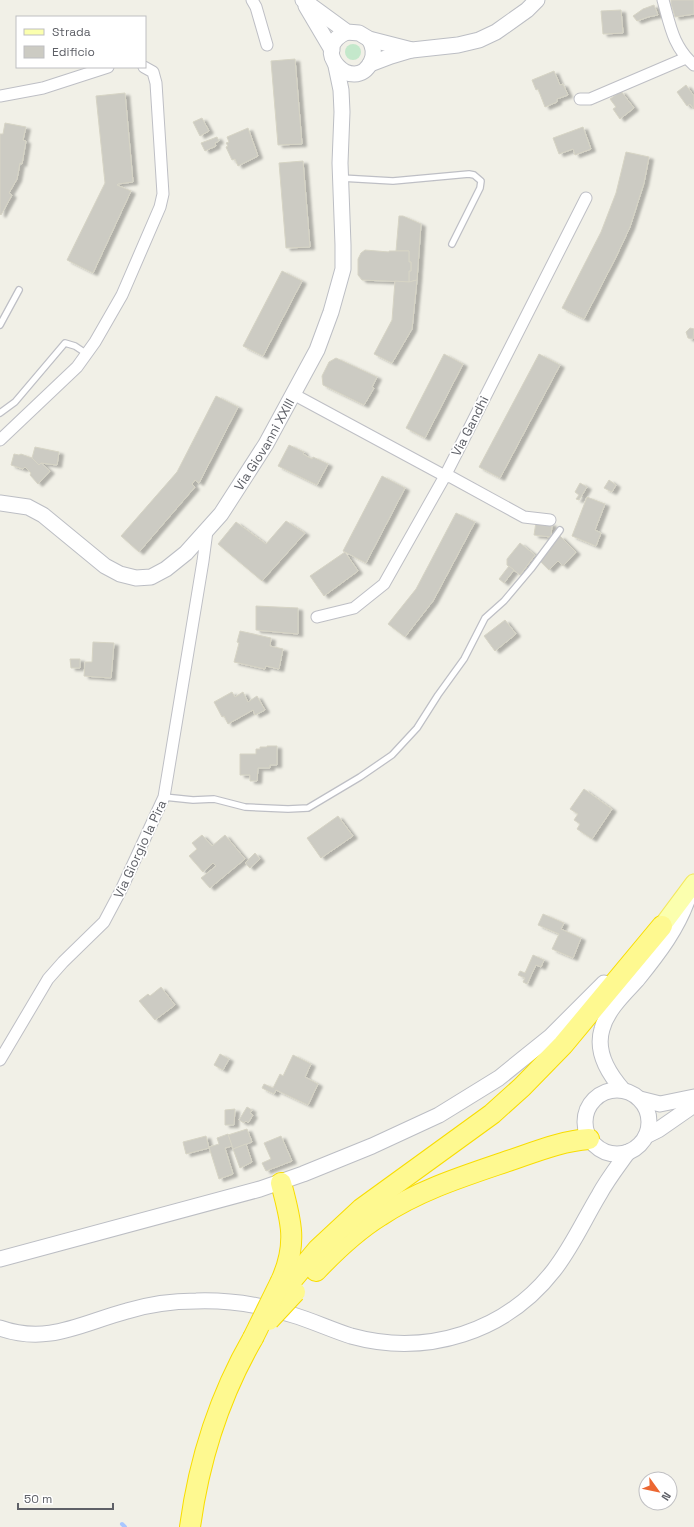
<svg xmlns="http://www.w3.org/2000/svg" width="694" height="1527" font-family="'Space Grotesk',sans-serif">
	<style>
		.green { fill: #c4e8cb }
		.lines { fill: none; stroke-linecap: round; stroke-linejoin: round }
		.stream { stroke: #a9c7ff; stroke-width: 4 }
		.building { fill: #cccbc3; stroke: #d6d4c5; filter: url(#shadow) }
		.lane-casing { stroke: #bebfc5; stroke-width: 8 }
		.street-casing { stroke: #bebfc5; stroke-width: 13 }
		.secondary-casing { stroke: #bcbec4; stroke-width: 17 }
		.primary-casing { stroke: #f3e85d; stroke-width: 19 }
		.highway-casing { stroke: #f8dd00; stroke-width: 22 }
		.lane { stroke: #fff; stroke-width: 5.5 }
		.street { stroke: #fff; stroke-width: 11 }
		.secondary { stroke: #fff; stroke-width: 15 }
		.primary { stroke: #fbffae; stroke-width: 17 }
		.highway { stroke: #fef990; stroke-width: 20 }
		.highway-bridge-casing { stroke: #f8dd00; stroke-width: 22; stroke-linecap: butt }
		.highway-bridge { stroke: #fef990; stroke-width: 20 }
		.labels { text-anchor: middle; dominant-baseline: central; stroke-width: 3.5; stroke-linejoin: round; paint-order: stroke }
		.street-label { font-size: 13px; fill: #5e6067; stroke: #fff }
	</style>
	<defs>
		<filter id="shadow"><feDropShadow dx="4.5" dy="2.5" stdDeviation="1" flood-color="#0004"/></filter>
	</defs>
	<rect width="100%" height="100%" fill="#f1f0e7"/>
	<circle class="green" cx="353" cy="52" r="8"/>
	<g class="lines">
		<polyline class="stream" points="122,1524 125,1527"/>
	</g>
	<g class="building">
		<polygon points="671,0 694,0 694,14 675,17 671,4"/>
		<polygon points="654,5 658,15 648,17 637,21 633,16 643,9"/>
		<polygon points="621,10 623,33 603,34 601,11"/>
		<polygon points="295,59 302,144 278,145 271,61"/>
		<polygon points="554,71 560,85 563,84 568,95 557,99 557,102 545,107 538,89 536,90 532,80"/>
		<polygon points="686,85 694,96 694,109 690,104 687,106 677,92"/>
		<polygon points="621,91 634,108 620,119 613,109 616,107 610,99"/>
		<polygon points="125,93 133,182 118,184 117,185 131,191 93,273 67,260 105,183 96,96"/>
		<polygon points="202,118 209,131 200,136 193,122"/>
		<polygon points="5,123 26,127 23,140 26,141 22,164 20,163 17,179 9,193 12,195 1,215 0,214 0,134 3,134"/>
		<polygon points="583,127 591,149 575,155 573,149 559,154 553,138"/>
		<polygon points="248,128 258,156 238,166 235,159 232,160 226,147 228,146 226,143 229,142 227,137"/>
		<polygon points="217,137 219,141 215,143 216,146 205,151 201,143"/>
		<polygon points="626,152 649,157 644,183 630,227 616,257 584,319 562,308 601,232 616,193"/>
		<polygon points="303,161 310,247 286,248 279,163"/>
		<polygon points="399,216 403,216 421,224 417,280 409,282 409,271 411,271 411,262 409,262 409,251 396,251"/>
		<polygon points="365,250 389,252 389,251 409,251 409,262 411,262 411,271 409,271 409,282 362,280 358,275 358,259 361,253"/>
		<polygon points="282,271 302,281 263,356 243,346"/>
		<polygon points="417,280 412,329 392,363 374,354 392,320 395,281 409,282"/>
		<polygon points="690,328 694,329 693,339 688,338 686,332"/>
		<polygon points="444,354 463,364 425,438 406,428"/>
		<polygon points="539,354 560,365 500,478 479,467"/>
		<polygon points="336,358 377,377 372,387 374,388 364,405 323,385 322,376 329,362"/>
		<polygon points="216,396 238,407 199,483 195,480 192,484 195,487 139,552 121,536 177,472"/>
		<polygon points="289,445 304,452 303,454 312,459 313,457 328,464 317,485 278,466"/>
		<polygon points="35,447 59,452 57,465 41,463 39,465 32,458"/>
		<polygon points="14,454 19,455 21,454 32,458 39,465 41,463 50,471 38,484 30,475 31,473 25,467 23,469 11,465"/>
		<polygon points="382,476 405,488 366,563 343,551"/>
		<polygon points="609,480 616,485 612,492 604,488"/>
		<polygon points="580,483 587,487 579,500 576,499 579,495 575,492"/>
		<polygon points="587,497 605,504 595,530 601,533 596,546 572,536"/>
		<polygon points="456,513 475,522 433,601 405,637 388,624 416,589"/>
		<polygon points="286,521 305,533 262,581 218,544 236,522 266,544"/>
		<polygon points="536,522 552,524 551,537 534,535"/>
		<polygon points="560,536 576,552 563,566 558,561 549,570 538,559"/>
		<polygon points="520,543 535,555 520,575 507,565 507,559"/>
		<polygon points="345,552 358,571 324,596 310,576"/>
		<polygon points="509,566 514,570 504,583 499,579"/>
		<polygon points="256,606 298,608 298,634 256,630"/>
		<polygon points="505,620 516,634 495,651 484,636"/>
		<polygon points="240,631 271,638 270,646 283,649 279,669 266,666 265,669 234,662 239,643 237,642"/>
		<polygon points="93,642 114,643 111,678 84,676 85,662 92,662"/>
		<polygon points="70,659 80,659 80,668 71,668"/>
		<polygon points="232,692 235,697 243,692 248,702 257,696 265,710 255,715 253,710 228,724 224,716 222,717 214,702"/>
		<polygon points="267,746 277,746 277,765 270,765 270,768 258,768 257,781 250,781 250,775 240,775 240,754 256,754 256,749 260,749 260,747 267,747"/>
		<polygon points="584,789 612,809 592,839 577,829 580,824 574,820 578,814 570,809"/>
		<polygon points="338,816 353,836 321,858 307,838"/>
		<polygon points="202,835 212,846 225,835 245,859 210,888 201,878 216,866 213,863 203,872 189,856 197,849 192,843"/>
		<polygon points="255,853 260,859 250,868 245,863"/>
		<polygon points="543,914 564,923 561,929 581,938 573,958 552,949 559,934 538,925"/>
		<polygon points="533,955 544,960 541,967 536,965 527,984 523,982 525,978 518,975 520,971 525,973"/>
		<polygon points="161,987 175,1005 155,1020 139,1001 148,994 150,996"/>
		<polygon points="220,1054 229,1059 223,1070 214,1065"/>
		<polygon points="293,1055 311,1064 305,1077 318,1084 308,1105 276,1090 274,1094 262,1088 264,1084 273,1088 280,1074 283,1076"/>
		<polygon points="247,1107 252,1110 250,1113 253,1115 248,1123 246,1121 244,1123 239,1120"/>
		<polygon points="235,1109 234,1125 225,1125 225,1110"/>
		<polygon points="247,1129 252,1142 233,1149 228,1135"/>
		<polygon points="228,1134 232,1146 225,1148 233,1174 219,1179 209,1147 219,1144 217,1138"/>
		<polygon points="206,1136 209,1148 186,1154 183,1142"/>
		<polygon points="281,1136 292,1161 266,1171 262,1163 271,1159 264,1143"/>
		<polygon points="246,1144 252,1162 240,1168 233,1149"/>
	</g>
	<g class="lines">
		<defs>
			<g id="lane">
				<polyline points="341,178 393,181 469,174 474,175 481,181 480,188 452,244"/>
				<polyline points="0,325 19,290"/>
				<polyline points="0,413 15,402 65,343 75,346 87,354"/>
				<polyline points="164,797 193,800 214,799 245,807 288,809 308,808 360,777 392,755 417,728 438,695 464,659 485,618 504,601 531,569 560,530"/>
			</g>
			<g id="street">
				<polyline points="252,0 256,7 267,45"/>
				<path d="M 663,0 C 670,25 673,47 694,65"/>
				<polyline points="0,96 43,88 108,67"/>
				<polyline points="580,99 590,99 686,58"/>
				<polyline points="293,394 445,476 451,477 524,517 550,520"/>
				<polyline points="0,440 77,367 95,342 122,295 160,207 163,194 156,83 153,72 144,67"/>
				<polyline points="317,617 354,608 384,584 445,476 586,198"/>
				<polyline points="0,1060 48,979 63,962 104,922 121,890 164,797 203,561 207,531"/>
			</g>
			<g id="secondary">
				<polyline points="303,0 347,32 359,33 369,39 412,50 458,45 479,40 496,32 527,10 537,0"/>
				<polyline points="306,6 332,50"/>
				<path d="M 347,32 C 307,49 354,96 371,62 C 375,54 374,47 369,39"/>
				<polyline points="370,64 391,56 411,50"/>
				<path id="s1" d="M 0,503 L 28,507 L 43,515 L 105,566 L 120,574 L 136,578 L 151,577 L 166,569 L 186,553 L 221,514 L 266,444 L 317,350 L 331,312 L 343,269 L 343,245 L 340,163 L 342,112 L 341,90 L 336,66"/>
				<path d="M 623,1090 C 608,1073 595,1052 602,1029 C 607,1010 624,994 637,980 C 658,954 679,927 689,895"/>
				<circle cx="617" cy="1122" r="32"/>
				<polyline points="640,1099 660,1104 694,1097"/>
				<polyline points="646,1136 658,1130 694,1105"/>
				<polyline points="0,1259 260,1189 303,1174 372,1146 439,1115 499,1078 551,1036 604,983"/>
				<path d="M 0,1328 C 48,1345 82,1323 127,1311 C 150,1304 172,1301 196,1301 C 228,1300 262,1305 293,1315 C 313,1321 332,1330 351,1336 C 427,1357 506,1332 554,1270 C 572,1247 584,1220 599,1195 C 607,1180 618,1166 628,1152"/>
			</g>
			<polyline id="primary" points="662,926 694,883"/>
			<g id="highway">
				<path d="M 281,1183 C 291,1220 298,1244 281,1281"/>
				<path d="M 316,1271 C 335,1251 356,1231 380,1216 C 419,1190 464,1176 508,1161 C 535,1152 561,1141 589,1139"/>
				<polyline points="287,1286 318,1249 361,1209 492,1114 522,1087 563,1045 662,926"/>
				<path d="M 190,1527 C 199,1460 219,1397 253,1338"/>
			</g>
		</defs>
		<use href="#lane" class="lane-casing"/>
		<use href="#street" class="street-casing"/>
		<use href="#secondary" class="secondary-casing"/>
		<use href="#primary" class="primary-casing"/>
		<use href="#highway" class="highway-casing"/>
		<use href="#lane" class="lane"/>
		<use href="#street" class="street"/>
		<use href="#secondary" class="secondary"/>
		<use href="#primary" class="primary"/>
		<use href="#highway" class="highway"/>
		<defs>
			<g id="highway-bridge">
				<polyline points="269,1320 295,1292"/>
				<polyline points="253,1338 281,1281"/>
			</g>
		</defs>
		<use href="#highway-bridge" class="highway-bridge-casing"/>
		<use href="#highway-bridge" class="highway-bridge"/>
	</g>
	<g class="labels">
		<g class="street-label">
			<text transform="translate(470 426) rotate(-63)">Via Gandhi</text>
			<text stroke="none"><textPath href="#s1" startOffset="351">Via Giovanni XXIII</textPath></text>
			<text transform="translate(140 849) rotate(-65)">Via Giorgio la Pira</text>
		</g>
	</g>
	<rect x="16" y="16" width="130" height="52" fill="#ffffff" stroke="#bfbfc2"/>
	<rect x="24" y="29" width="20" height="6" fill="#fbffae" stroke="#bfbfc2"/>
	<text x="52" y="36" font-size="12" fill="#5e6067">Strada</text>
	<rect x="24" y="46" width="20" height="12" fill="#cccbc3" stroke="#bfbfc2"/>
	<text x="52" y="56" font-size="12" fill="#5e6067">Edificio</text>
	<g transform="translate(658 1491) rotate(123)"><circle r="19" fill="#ffffff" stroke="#bfbfc2"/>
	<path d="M0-3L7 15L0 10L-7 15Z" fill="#ec6732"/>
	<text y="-6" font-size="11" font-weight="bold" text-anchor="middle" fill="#5e6067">N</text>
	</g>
	<path d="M18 1503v6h95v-6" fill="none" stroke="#5e6067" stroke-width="2"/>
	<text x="24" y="1503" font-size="12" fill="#5e6067" stroke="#ffffff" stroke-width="3" paint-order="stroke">50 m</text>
</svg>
